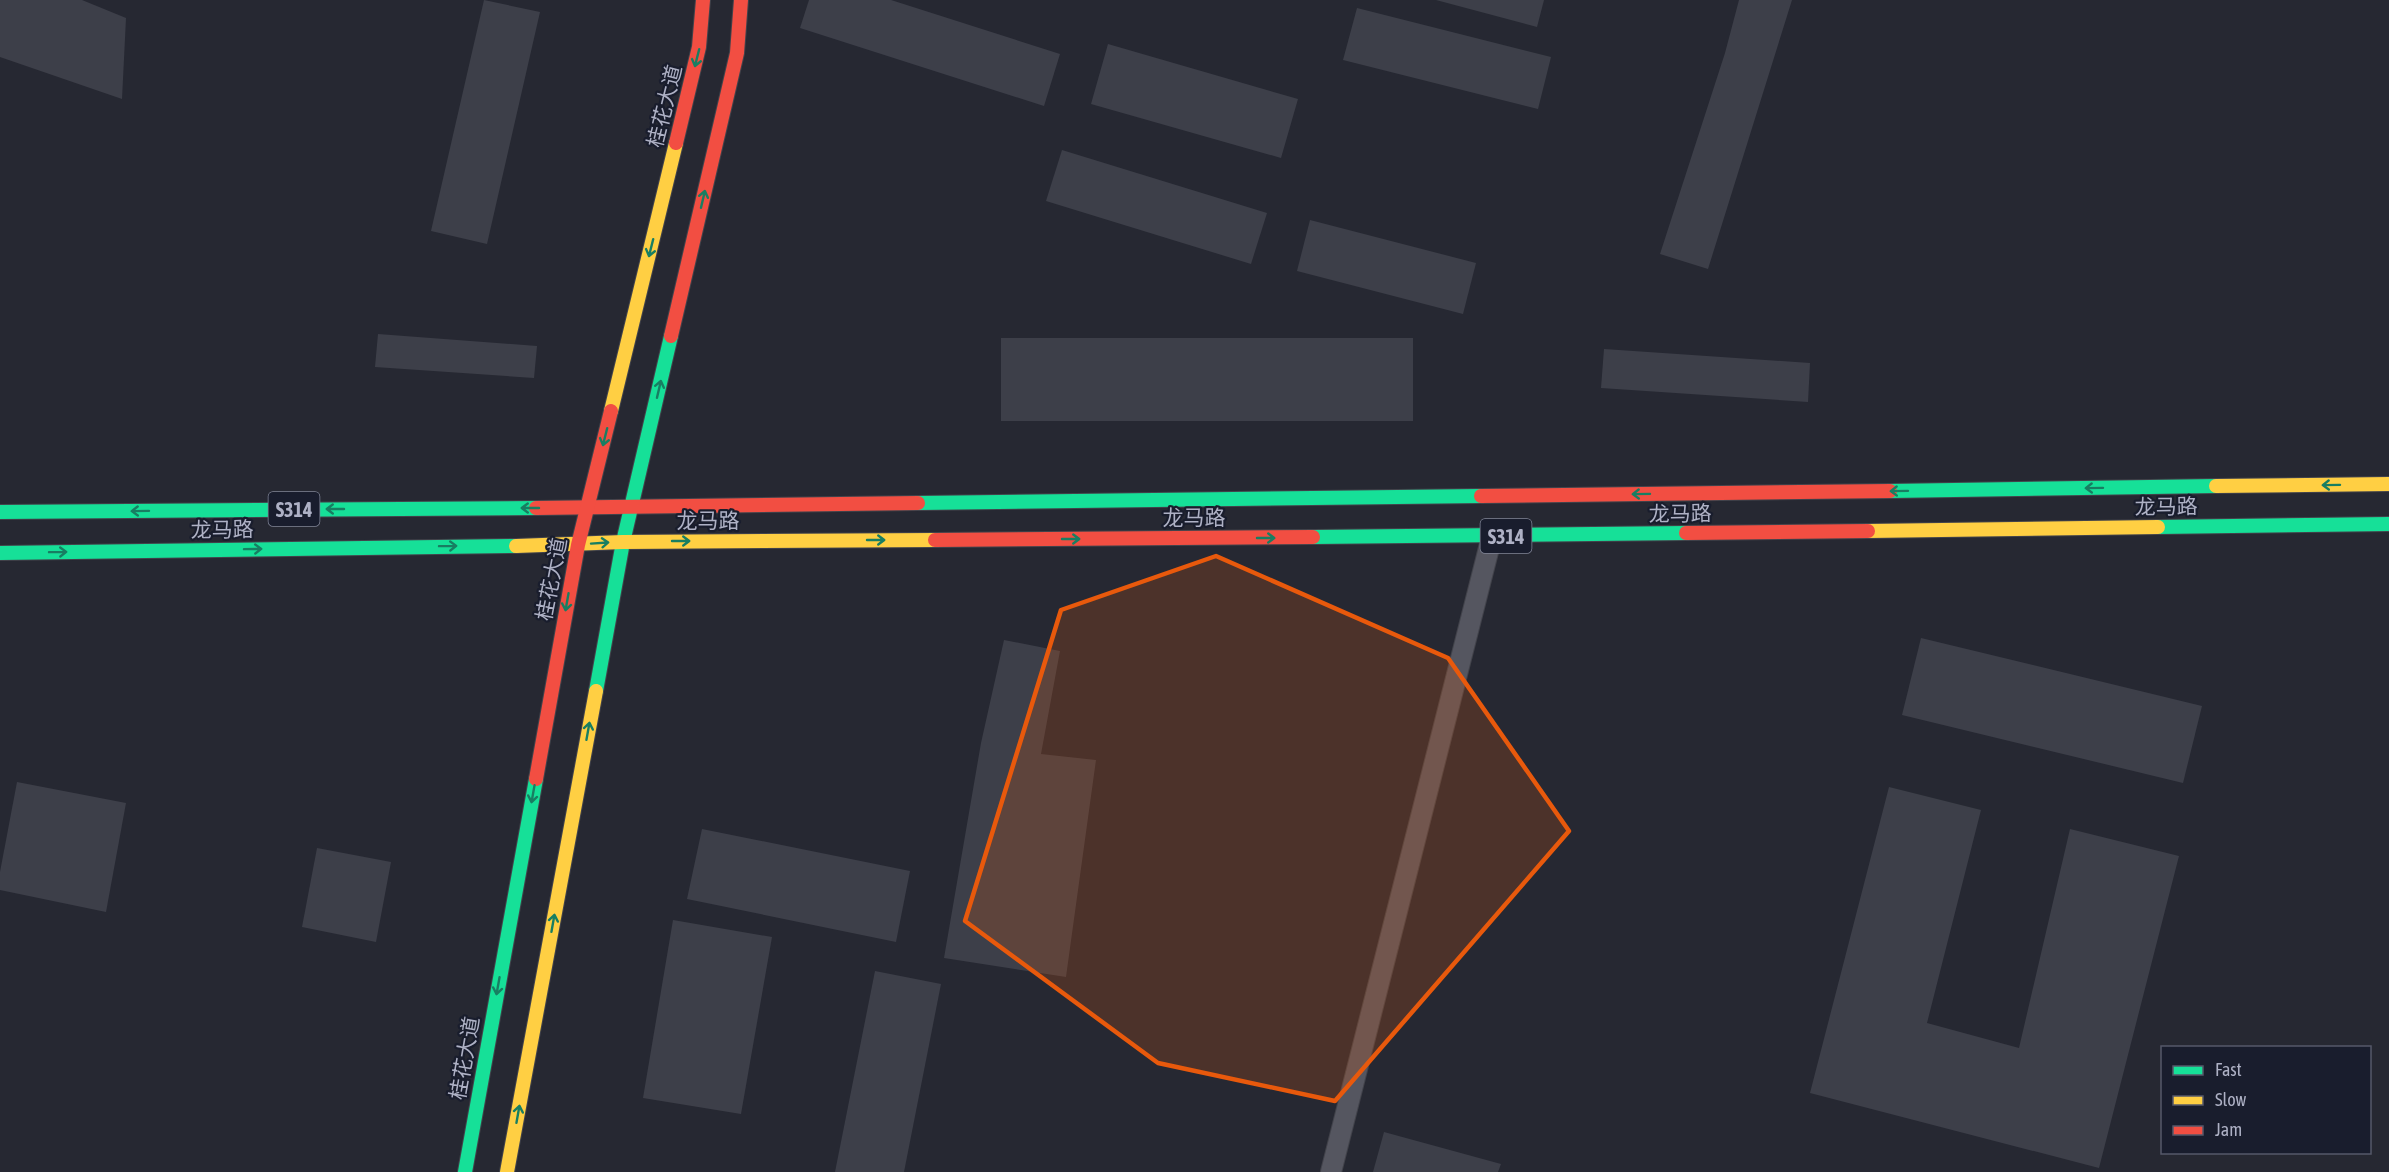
<svg xmlns="http://www.w3.org/2000/svg" width="2389" height="1172" font-family="'Asap Condensed','Noto Sans SC',sans-serif">
	<style>
		.building { fill: #3d3f49 }
		.lines { fill: none; stroke-linecap: round; stroke-linejoin: round }
		.lane-casing { stroke: #42434b; stroke-width: 22 }
		.fast-casing { stroke: #42434b; stroke-width: 16 }
		.slow-casing { stroke: #42434b; stroke-width: 16 }
		.jam-casing { stroke: #42434b; stroke-width: 16 }
		.lane { stroke: #555660; stroke-width: 20 }
		.fast { stroke: #16e098; stroke-width: 14 }
		.slow { stroke: #ffcf43; stroke-width: 14 }
		.jam { stroke: #f24e42; stroke-width: 14 }
		.oneway { stroke: #187e62 }
		.marked { fill: #e8590c; fill-opacity: 0.2; stroke: #e8590c; stroke-width: 4.5; stroke-linejoin: round }
		.labels { text-anchor: middle; dominant-baseline: central; stroke-width: 4.5; stroke-linejoin: round; paint-order: stroke }
		.shield { fill: #191d2d; stroke: #818597; stroke-width: 1.5 }
		.shield-label { font-size: 20px; font-weight: bold; fill: #aeb1c5 }
		.street-label { font-size: 21px; fill: #aeb1c5; stroke: #191d2d }
	</style>
	<rect width="100%" height="100%" fill="#262832"/>
	<g class="building">
		<polygon points="0,0 82,0 126,18 122,99 0,57"/>
		<polygon points="484,0 540,12 487,244 431,231"/>
		<polygon points="809,0 891,0 1060,54 1044,106 800,28"/>
		<polygon points="1436,0 1544,0 1537,27"/>
		<polygon points="1739,0 1792,0 1708,269 1660,254 1725,53"/>
		<polygon points="1357,8 1551,57 1538,109 1343,60"/>
		<polygon points="1108,44 1298,99 1281,158 1091,104"/>
		<polygon points="1062,150 1267,213 1251,264 1046,201"/>
		<polygon points="1310,220 1476,263 1463,314 1297,271"/>
		<polygon points="378,334 537,346 534,378 375,367"/>
		<rect x="1001" y="338" width="412" height="83"/>
		<polygon points="1604,349 1810,363 1808,402 1601,388"/>
		<polygon points="1921,638 2202,706 2183,783 1902,715"/>
		<polygon points="1004,640 1060,651 1041,754 1096,760 1066,977 944,958 981,743"/>
		<polygon points="17,782 126,803 106,912 0,890 0,872"/>
		<polygon points="1889,787 1981,810 1927,1023 2019,1048 2070,829 2179,856 2099,1168 1810,1093"/>
		<polygon points="702,829 910,871 896,942 687,899"/>
		<polygon points="317,848 391,862 376,942 302,927"/>
		<polygon points="673,920 772,937 741,1114 643,1098"/>
		<polygon points="875,971 941,984 904,1172 835,1172"/>
		<polygon points="1384,1132 1501,1164 1498,1172 1373,1172"/>
	</g>
	<g class="lines">
		<defs>
			<polyline id="lane" points="1331,1172 1492,536"/>
			<g id="fast">
				<polyline points="1890,491 2216,486"/>
				<polyline points="918,503 1481,496"/>
				<polyline points="0,512 536,508"/>
				<polyline points="2158,527 2389,524"/>
				<polyline points="1313,537 1686,533"/>
				<polyline points="0,553 516,546"/>
				<polyline points="596,691 623,542 671,336"/>
				<polyline points="465,1172 536,779"/>
			</g>
			<g id="slow">
				<polyline points="611,411 676,143"/>
				<polyline points="2216,486 2389,484"/>
				<polyline points="1868,531 2158,527"/>
				<polyline points="516,546 623,542 935,540"/>
				<polyline points="507,1172 596,691"/>
			</g>
			<g id="jam">
				<polyline points="676,143 699,47 703,0"/>
				<polyline points="671,336 737,53 741,0"/>
				<polyline points="1481,496 1890,491"/>
				<polyline points="536,508 918,503"/>
				<polyline points="1686,533 1868,531"/>
				<polyline points="935,540 1313,537"/>
				<polyline points="536,779 578,545 611,411"/>
			</g>
		</defs>
		<use href="#lane" class="lane-casing"/>
		<use href="#fast" class="fast-casing"/>
		<use href="#slow" class="slow-casing"/>
		<use href="#jam" class="jam-casing"/>
		<use href="#lane" class="lane"/>
		<use href="#fast" class="fast"/>
		<use href="#slow" class="slow"/>
		<use href="#jam" class="jam"/>
	</g>
	<defs><path id="oneway-shaft" d="M-6 0H5M1.5-3L5.5 0L1.5 3" fill="none" stroke-width="1.6" stroke-linecap="round" stroke-linejoin="round" transform="scale(1.5)"/></defs>
	<g class="oneway">
		<use href="#oneway-shaft" transform="translate(697 58) rotate(104)"/>
		<use href="#oneway-shaft" transform="translate(703 199) rotate(-77)"/>
		<use href="#oneway-shaft" transform="translate(651 248) rotate(104)"/>
		<use href="#oneway-shaft" transform="translate(659 389) rotate(-77)"/>
		<use href="#oneway-shaft" transform="translate(605 437) rotate(104)"/>
		<use href="#oneway-shaft" transform="translate(2331 485) rotate(179)"/>
		<use href="#oneway-shaft" transform="translate(2094 488) rotate(179)"/>
		<use href="#oneway-shaft" transform="translate(1899 491) rotate(179)"/>
		<use href="#oneway-shaft" transform="translate(1641 494) rotate(179)"/>
		<use href="#oneway-shaft" transform="translate(530 508) rotate(180)"/>
		<use href="#oneway-shaft" transform="translate(335 509) rotate(180)"/>
		<use href="#oneway-shaft" transform="translate(140 511) rotate(179)"/>
		<use href="#oneway-shaft" transform="translate(1266 538)"/>
		<use href="#oneway-shaft" transform="translate(1071 539)"/>
		<use href="#oneway-shaft" transform="translate(876 540)"/>
		<use href="#oneway-shaft" transform="translate(681 541)"/>
		<use href="#oneway-shaft" transform="translate(600 543) rotate(-4)"/>
		<use href="#oneway-shaft" transform="translate(448 546) rotate(-1)"/>
		<use href="#oneway-shaft" transform="translate(253 549) rotate(-1)"/>
		<use href="#oneway-shaft" transform="translate(58 552) rotate(-1)"/>
		<use href="#oneway-shaft" transform="translate(567 602) rotate(100)"/>
		<use href="#oneway-shaft" transform="translate(588 731) rotate(-80)"/>
		<use href="#oneway-shaft" transform="translate(533 794) rotate(100)"/>
		<use href="#oneway-shaft" transform="translate(553 923) rotate(-80)"/>
		<use href="#oneway-shaft" transform="translate(498 986) rotate(100)"/>
		<use href="#oneway-shaft" transform="translate(518 1114) rotate(-80)"/>
	</g>
	<path class="marked" d="M 1216,556 L 1448,658 L 1569,831 L 1335,1101 L 1158,1063 L 965,921 L 1061,610 Z"/>
	<g class="labels">
		<g class="shield">
			<rect x="268.5" y="492" width="51" height="34" rx="4.5"/>
			<rect x="1480.5" y="519" width="51" height="34" rx="4.5"/>
		</g>
		<g class="shield-label">
			<text x="294" y="509">S314</text>
			<text x="1506" y="536">S314</text>
		</g>
		<g class="street-label">
			<text transform="translate(664 106) rotate(-76)">桂花大道</text>
			<text transform="translate(2166 506) rotate(-1)">龙马路</text>
			<text transform="translate(1680 513) rotate(-1)">龙马路</text>
			<text x="1194" y="517">龙马路</text>
			<text x="708" y="520">龙马路</text>
			<text transform="translate(222 529) rotate(-1)">龙马路</text>
			<text transform="translate(551 579) rotate(-79)">桂花大道</text>
			<text transform="translate(464 1058) rotate(-80)">桂花大道</text>
		</g>
	</g>
	<rect x="2161" y="1046" width="210" height="108" fill="#191d2d" stroke="#55586a" stroke-width="1.5"/>
	<rect x="2173" y="1066" width="30" height="9" fill="#16e098" stroke="#55586a" stroke-width="1.5"/>
	<text x="2215" y="1076" font-size="18" fill="#aeb1c5">Fast</text>
	<rect x="2173" y="1096" width="30" height="9" fill="#ffcf43" stroke="#55586a" stroke-width="1.5"/>
	<text x="2215" y="1106" font-size="18" fill="#aeb1c5">Slow</text>
	<rect x="2173" y="1126" width="30" height="9" fill="#f24e42" stroke="#55586a" stroke-width="1.5"/>
	<text x="2215" y="1136" font-size="18" fill="#aeb1c5">Jam</text>
</svg>
